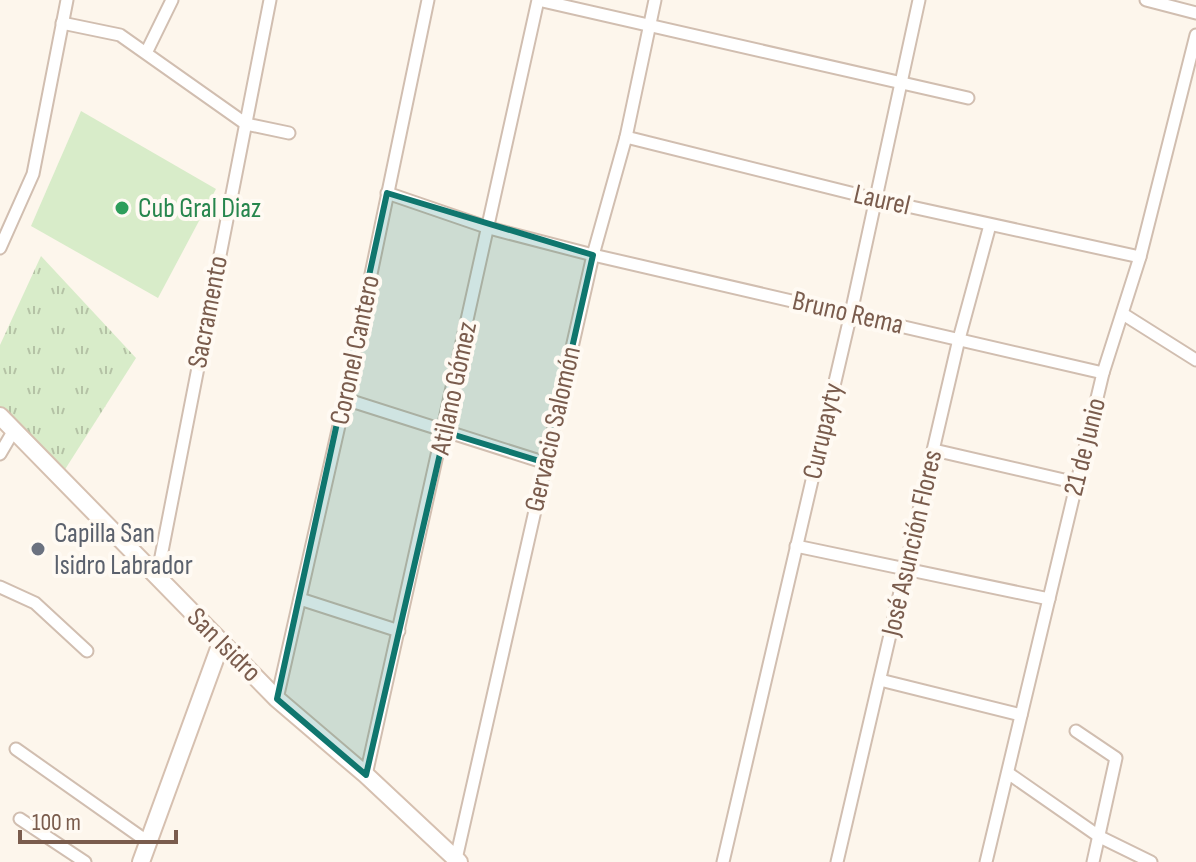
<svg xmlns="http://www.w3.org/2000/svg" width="1196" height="862" font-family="'Sofia Sans Condensed',sans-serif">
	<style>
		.park { fill: url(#park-tufts) }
		.garden { fill: #d8ecc9 }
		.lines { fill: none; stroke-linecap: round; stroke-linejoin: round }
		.street-casing { stroke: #d1beb0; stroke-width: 15 }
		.secondary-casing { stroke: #d6c0b0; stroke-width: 20 }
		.street { stroke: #fff; stroke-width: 11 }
		.secondary { stroke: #fff; stroke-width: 16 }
		.marked { fill: #0f766e; fill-opacity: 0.2; stroke: #0f766e; stroke-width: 6; stroke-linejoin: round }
		.leisure-dot { fill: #2e9e5b; stroke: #fffaf3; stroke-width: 3 }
		.worship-dot { fill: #6b7280; stroke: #fffaf3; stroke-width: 3 }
		.labels { text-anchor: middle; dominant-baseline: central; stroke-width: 8; stroke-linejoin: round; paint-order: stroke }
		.street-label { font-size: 28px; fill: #7a5c4d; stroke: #fffaf3 }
		.leisure-label { font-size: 28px; fill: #27864d; stroke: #fffaf3; text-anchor: start }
		.worship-label { font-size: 28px; fill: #5b616d; stroke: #fffaf3; text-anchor: start }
	</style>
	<defs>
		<pattern id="park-tufts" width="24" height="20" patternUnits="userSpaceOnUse" patternTransform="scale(2)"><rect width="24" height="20" fill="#d8ecc9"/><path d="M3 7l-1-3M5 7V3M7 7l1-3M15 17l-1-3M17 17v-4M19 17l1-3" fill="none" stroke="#b4c2a5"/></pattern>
	</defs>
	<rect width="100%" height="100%" fill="#fdf6ec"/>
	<polygon class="park" points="41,256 136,358 64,471 0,406 0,345"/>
	<polygon class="garden" points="81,111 216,189 158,298 31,226"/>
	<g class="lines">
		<defs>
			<g id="street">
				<polyline points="1146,0 1196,13"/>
				<polyline points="62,23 120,35 246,124 289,133"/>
				<polyline points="147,51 172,0"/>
				<polyline points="626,137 875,199 1140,257"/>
				<polyline points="387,193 489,228 593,255 1103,373"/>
				<polyline points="0,248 33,174 67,0"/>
				<polyline points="1123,314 1196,360"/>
				<polyline points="345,399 546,463"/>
				<polyline points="934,450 1077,483"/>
				<polyline points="0,454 14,430"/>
				<polyline points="796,546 1049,599"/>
				<polyline points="157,577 270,0"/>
				<polyline points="0,587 35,603 87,651"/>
				<polyline points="300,599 399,631"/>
				<polyline points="880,680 1021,715"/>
				<polyline points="277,699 345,399 428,0"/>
				<polyline points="1076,731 1116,758 1093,862"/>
				<polyline points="16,749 148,842"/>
				<polyline points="1008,773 1100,837 1151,862"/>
				<polyline points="366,775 538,0 968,98"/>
				<polyline points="20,819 85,862"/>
				<polyline points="456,859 593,255 626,137 655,0"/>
				<polyline points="723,862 851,313 919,0"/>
				<polyline points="837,862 959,339 990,225"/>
				<polyline points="986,862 1103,373 1140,257 1196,35"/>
			</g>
			<g id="secondary">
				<polyline points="0,416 277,699 366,775 459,862"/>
				<polyline points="141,862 221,643"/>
			</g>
		</defs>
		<use href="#street" class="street-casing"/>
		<use href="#secondary" class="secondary-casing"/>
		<use href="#street" class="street"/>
		<use href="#secondary" class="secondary"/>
	</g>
	<path class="marked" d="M 387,193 L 593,255 L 546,463 L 445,432 L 366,775 L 277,699 Z"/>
	<circle class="leisure-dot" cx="122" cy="208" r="8"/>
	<circle class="worship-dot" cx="38" cy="549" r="8"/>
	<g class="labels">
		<g class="street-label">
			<text transform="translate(882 200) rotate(13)">Laurel</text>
			<text transform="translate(208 312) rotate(-79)">Sacramento</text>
			<text transform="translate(848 313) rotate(13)">Bruno Rema</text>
			<text transform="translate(355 350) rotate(-78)">Coronel Cantero</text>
			<text transform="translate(454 388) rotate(-78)">Atilano Gómez</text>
			<text transform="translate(553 429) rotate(-77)">Gervacio Salomón</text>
			<text transform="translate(823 431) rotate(-77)">Curupayty</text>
			<text transform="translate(1085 447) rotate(-76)">21 de Junio</text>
			<text transform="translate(912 543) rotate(-77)">José Asunción Flores</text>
			<text transform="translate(224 645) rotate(45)">San Isidro</text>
		</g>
		<g class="leisure-label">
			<text x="138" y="208">Cub Gral Diaz</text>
		</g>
		<g class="worship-label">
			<text x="54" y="533">Capilla San<tspan x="54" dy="32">Isidro Labrador</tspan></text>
		</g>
	</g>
	<path d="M20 830v12h156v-12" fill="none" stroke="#7a5c4d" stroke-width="4"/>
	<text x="32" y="830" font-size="24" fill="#7a5c4d" stroke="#fffaf3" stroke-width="6" paint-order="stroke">100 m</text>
</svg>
